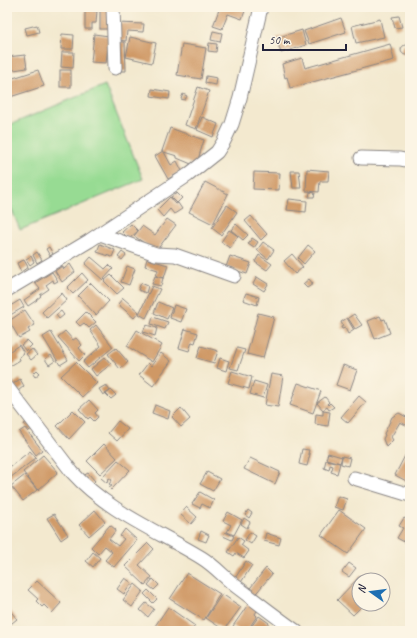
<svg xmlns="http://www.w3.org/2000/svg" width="417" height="638" font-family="Caveat,sans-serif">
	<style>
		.green { fill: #97db93; stroke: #5c7e67 }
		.building { fill: #cf9865 }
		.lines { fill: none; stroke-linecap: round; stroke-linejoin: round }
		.minor-casing { stroke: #8a8685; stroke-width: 15 }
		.minor { stroke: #fff; stroke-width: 13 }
	</style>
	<rect width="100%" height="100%" fill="#fcf5e5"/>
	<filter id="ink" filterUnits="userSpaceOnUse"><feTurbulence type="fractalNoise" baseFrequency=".025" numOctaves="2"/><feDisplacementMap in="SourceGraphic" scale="8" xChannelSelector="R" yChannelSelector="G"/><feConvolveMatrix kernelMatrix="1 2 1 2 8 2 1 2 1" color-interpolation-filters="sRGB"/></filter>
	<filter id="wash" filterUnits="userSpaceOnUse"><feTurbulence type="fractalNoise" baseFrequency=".012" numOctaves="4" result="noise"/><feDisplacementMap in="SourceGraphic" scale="16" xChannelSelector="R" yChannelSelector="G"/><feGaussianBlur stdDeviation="0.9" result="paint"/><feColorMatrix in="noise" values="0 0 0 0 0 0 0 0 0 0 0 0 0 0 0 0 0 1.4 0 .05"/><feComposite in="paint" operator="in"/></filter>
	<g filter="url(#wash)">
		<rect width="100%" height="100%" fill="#f3e9cf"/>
		<polygon class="green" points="105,85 143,179 20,230 7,198 7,126"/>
		<g id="blocks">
			<g class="building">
				<polygon points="85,7 93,7 93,11 97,11 96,23 92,23 92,29 85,29"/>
				<rect x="100" y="7" width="9" height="22"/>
				<polygon points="220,7 235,7 245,11 242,19 228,14 222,29 213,26"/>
				<polygon points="399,16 402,27 395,28 392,17"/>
				<polygon points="341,18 346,32 309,44 304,31"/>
				<polygon points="380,19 384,37 356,43 352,26"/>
				<polygon points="117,23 144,24 143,32 127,31 126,41 117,40"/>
				<polygon points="37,25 39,32 27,35 25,28"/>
				<polygon points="302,30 306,45 281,53 276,38"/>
				<polygon points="213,31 222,33 220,42 211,40"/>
				<polygon points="62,34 74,35 73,49 61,49"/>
				<polygon points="94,34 109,36 106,63 91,62"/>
				<polygon points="130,37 156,43 152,63 126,57"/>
				<polygon points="117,42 125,42 126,71 118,71"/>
				<polygon points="209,43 217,44 216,52 208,51"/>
				<polygon points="182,44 206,48 201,79 177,75"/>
				<polygon points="390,44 394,60 290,88 287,77 285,78 282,64 302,58 305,68"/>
				<circle cx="406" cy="50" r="5"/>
				<polygon points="62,52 74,52 73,68 61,67"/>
				<polygon points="25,55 27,68 7,71 7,57"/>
				<polygon points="38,70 44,86 7,98 7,80"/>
				<rect x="60" y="70" width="11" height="17"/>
				<polygon points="206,76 217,78 216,85 205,83"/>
				<polygon points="198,87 209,91 196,129 185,125"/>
				<polygon points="152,89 170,92 169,99 151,96"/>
				<polygon points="183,94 187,96 185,100 181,99"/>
				<polygon points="202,117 218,124 213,137 197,130"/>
				<polygon points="170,128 204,140 196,166 177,158 177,156 164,152 171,165 177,161 182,171 168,179 155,156 163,151 162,151"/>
				<polygon points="307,169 329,171 328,181 320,181 319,192 306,191"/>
				<polygon points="291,171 299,171 301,188 293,188"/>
				<polygon points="254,172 280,173 279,190 253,189"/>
				<polygon points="205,182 228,194 213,224 189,212"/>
				<polygon points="310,192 315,193 314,197 309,197"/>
				<polygon points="177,193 182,198 177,203 171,197"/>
				<polygon points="170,197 176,204 178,203 182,209 174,214 170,209 163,217 157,210"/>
				<polygon points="289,199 307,201 306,212 287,210"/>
				<polygon points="227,205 237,212 221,235 212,228"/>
				<polygon points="251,216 267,234 261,240 245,221"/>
				<polygon points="167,219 176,225 156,251 134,236 142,226 155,235"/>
				<polygon points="131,224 138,231 129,239 122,232"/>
				<polygon points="236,224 248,235 243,240 231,230"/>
				<polygon points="229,230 238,236 230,248 221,242"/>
				<polygon points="252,238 258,242 254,248 248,244"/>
				<polygon points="263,242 274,250 268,259 257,250"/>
				<polygon points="100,244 115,250 112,257 97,252"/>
				<polygon points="308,245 315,251 304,264 298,258"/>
				<polygon points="49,247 53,254 50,256 46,249"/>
				<polygon points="37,252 42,260 37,263 33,255"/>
				<polygon points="122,252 126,255 122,260 118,257"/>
				<polygon points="292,254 303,267 295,274 284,261"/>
				<polygon points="259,255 272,264 267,270 255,262"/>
				<polygon points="31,256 34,262 30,265 26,259"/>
				<polygon points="230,256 251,263 247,274 226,267"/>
				<polygon points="91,257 105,269 109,265 113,269 103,280 85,264"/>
				<polygon points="147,259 168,265 164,278 156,276 158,270 145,266"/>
				<polygon points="24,260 28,267 21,272 17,263"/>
				<polygon points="70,264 75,272 62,282 55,271 62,266 64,269"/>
				<polygon points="127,266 135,269 129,285 121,282"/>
				<polygon points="52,272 58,281 54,283 53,280 46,285 49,289 40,295 41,296 36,300 37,300 28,306 24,300 40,289 35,283"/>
				<polygon points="82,273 88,280 73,294 67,288"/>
				<polygon points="111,275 124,288 117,294 104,281"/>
				<polygon points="155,276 163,278 161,286 152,284"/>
				<polygon points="257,277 268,284 264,291 253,284"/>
				<polygon points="309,279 313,284 307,288 303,284"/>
				<polygon points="91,283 109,301 96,315 78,296"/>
				<polygon points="141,283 148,286 146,293 138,290"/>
				<polygon points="152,286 160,289 146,318 139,314"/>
				<polygon points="62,293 67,300 47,318 42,312"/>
				<polygon points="246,293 259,297 257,305 243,300"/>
				<polygon points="123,298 139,312 134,318 118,304"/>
				<polygon points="20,300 24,307 7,317 7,308"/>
				<polygon points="158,302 172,308 167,319 154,313"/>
				<polygon points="174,305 186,309 181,322 170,318"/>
				<polygon points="25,310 35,325 28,329 30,332 19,338 9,321"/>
				<polygon points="61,311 64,315 59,319 56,315"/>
				<polygon points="86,312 96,322 89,328 84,323 80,326 76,322"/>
				<polygon points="258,313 274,317 263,358 247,354"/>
				<polygon points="354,314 362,325 355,329 348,318"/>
				<polygon points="380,316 382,320 385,319 390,333 375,339 368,321"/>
				<polygon points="153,317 168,322 165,329 151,324"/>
				<polygon points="347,318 354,330 348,334 345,328 342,329 341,327 343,326 341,322"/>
				<polygon points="96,325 113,347 88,368 83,362 101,346 90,330"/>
				<polygon points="146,325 157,328 155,336 143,332"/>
				<polygon points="185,329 198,333 195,343 192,342 189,351 179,348"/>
				<polygon points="137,330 162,345 152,362 127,346"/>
				<polygon points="65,331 73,340 76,338 82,345 79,348 85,355 79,361 58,337"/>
				<polygon points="51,332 68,360 60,365 43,337"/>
				<polygon points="27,340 32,345 26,351 21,345"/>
				<polygon points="19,345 24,353 19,357 20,360 7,368 7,353"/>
				<polygon points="201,346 218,351 214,363 197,358"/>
				<polygon points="116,348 128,362 120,369 108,354"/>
				<polygon points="237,348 245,350 238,370 230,368"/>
				<polygon points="32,349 37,355 31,360 26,354"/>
				<polygon points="161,353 171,361 153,386 139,375 148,363 151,366"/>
				<polygon points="51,355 55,361 49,365 45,359"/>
				<polygon points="105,357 111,364 96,376 91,369"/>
				<polygon points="220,358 229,361 226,371 217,368"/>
				<polygon points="76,362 97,383 82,397 61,376"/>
				<polygon points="343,365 357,370 350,390 336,385"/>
				<polygon points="37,370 40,373 35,377 33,374"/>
				<polygon points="232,371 252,377 249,389 228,383"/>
				<polygon points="271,374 283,376 278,407 265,405"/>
				<polygon points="20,379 24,386 18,391 13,384"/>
				<polygon points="254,381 267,385 263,398 250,394"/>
				<polygon points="298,383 321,391 313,413 290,405"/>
				<polygon points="106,385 110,391 103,395 99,389"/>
				<polygon points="111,390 116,395 111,399 106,394"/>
				<polygon points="359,396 366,402 348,423 341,417"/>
				<polygon points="325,397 329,402 327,404 328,405 330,403 334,407 329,410 327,407 323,410 317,403"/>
				<polygon points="89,400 98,410 95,413 98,417 94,421 90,417 88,419 79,409"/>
				<polygon points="155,405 170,411 168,419 152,413"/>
				<polygon points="181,408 190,419 181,427 172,417"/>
				<polygon points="73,410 85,422 69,439 57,426"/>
				<polygon points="323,411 330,412 328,426 315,424 316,414 323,415"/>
				<polygon points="399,413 410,419 410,427 400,422 391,437 393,440 386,447 383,439 385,435 384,434 392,417"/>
				<polygon points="29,421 33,428 29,431 24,424"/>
				<polygon points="118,421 128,429 117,441 108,433"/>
				<polygon points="25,428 42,450 36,455 19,432"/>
				<polygon points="104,444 117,458 100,474 87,461"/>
				<polygon points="410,446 410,483 395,475"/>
				<polygon points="302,449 309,450 308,454 310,454 307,466 299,464"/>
				<polygon points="30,451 36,458 10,478 7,474 7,469"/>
				<polygon points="328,453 342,457 340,463 326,459"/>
				<polygon points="43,455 58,472 38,490 23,472"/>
				<polygon points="342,456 350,458 348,466 341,464"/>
				<polygon points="250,458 280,472 275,484 244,469"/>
				<polygon points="118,460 130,470 111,490 109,488 112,486 109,484 112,480 109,478 107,483 101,478"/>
				<polygon points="326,460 340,463 337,474 331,472 333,466 330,465 329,470 324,468"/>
				<polygon points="207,472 220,479 213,491 200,484"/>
				<polygon points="88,473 95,481 91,485 83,476"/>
				<polygon points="25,475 37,490 23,501 11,486"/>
				<polygon points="200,492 214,500 210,508 202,504 200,508 192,504"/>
				<polygon points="338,496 347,499 343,510 334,507"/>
				<polygon points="186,507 197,517 191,524 180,514"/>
				<polygon points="95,510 105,522 89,536 79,525"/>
				<polygon points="248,510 252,513 249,518 245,515"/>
				<polygon points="339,510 366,529 348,554 321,535"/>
				<polygon points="228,512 242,520 234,535 227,532 231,525 223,521"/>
				<polygon points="54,514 68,535 61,540 47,518"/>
				<polygon points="410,516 410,545 397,538 403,528 399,526 404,518 408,520"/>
				<polygon points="244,518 250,522 247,528 241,524"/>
				<polygon points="110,525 116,530 109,539 118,546 124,539 120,536 125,529 137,540 114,567 105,560 112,552 105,546 98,554 91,547"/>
				<polygon points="201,531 209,535 206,542 198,539"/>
				<polygon points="225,532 234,536 232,540 223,536"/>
				<polygon points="250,532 256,536 251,544 245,540"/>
				<polygon points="266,533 281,538 279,545 264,541"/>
				<polygon points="238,537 244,541 241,545 249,551 244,558 236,553 234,556 228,552"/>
				<polygon points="148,543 154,549 139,565 152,577 145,585 125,566"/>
				<polygon points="93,552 100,558 93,567 86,561"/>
				<polygon points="246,561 252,565 240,584 234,580"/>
				<polygon points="349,563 356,568 349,577 342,572"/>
				<polygon points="266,568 272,574 253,597 247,592"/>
				<polygon points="187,573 220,594 204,620 170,599"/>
				<polygon points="361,575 366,580 359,580 359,604 364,604 353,615 337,600"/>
				<polygon points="125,578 132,583 124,594 117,589"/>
				<polygon points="153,579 159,585 154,590 148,585"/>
				<polygon points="37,581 61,603 52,613 44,605 42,607 36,601 38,599 28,590"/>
				<polygon points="135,584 143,591 132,607 123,600"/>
				<polygon points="148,590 157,599 153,603 144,594"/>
				<polygon points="222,594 241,607 224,630 206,618"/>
				<polygon points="146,603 154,609 148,617 140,610"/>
				<polygon points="249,603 258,609 255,614 257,616 247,631 240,631 233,626"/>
				<polygon points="7,607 17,619 7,627"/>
				<polygon points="168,607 195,626 191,631 162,631 155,626"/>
				<polygon points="259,616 269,623 263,631 248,631"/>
			</g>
		</g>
	</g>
	<g filter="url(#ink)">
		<use href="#blocks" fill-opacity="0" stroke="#8a8685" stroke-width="1"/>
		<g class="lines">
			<defs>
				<g id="minor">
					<polyline points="113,7 115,68"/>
					<polyline points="361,158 400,159 410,161"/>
					<polyline points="100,234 150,252 156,254 175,255 234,276"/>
					<polyline points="7,290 89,241 188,175 217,152 224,141 232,124 240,98 261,7"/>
					<path d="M 7,387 L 72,472 C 108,512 158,531 202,558 C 215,566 225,578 237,587 C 257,602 276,617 296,631"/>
					<polyline points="354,478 410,495"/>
				</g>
			</defs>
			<use href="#minor" class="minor-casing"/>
			<use href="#minor" class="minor"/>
		</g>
	</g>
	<rect width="417" height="638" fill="none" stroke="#fcf5e5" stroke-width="24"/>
	<g transform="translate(371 592) rotate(284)"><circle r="19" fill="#fcf5e5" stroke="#a5a1a1"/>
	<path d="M0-3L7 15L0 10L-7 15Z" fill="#1f6fb2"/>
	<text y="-6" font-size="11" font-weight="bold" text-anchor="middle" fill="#22223b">N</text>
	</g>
	<path d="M263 44v6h83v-6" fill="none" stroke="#22223b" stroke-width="2"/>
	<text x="269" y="44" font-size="12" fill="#22223b" stroke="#fcf5e5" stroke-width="3" paint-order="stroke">50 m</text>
</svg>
